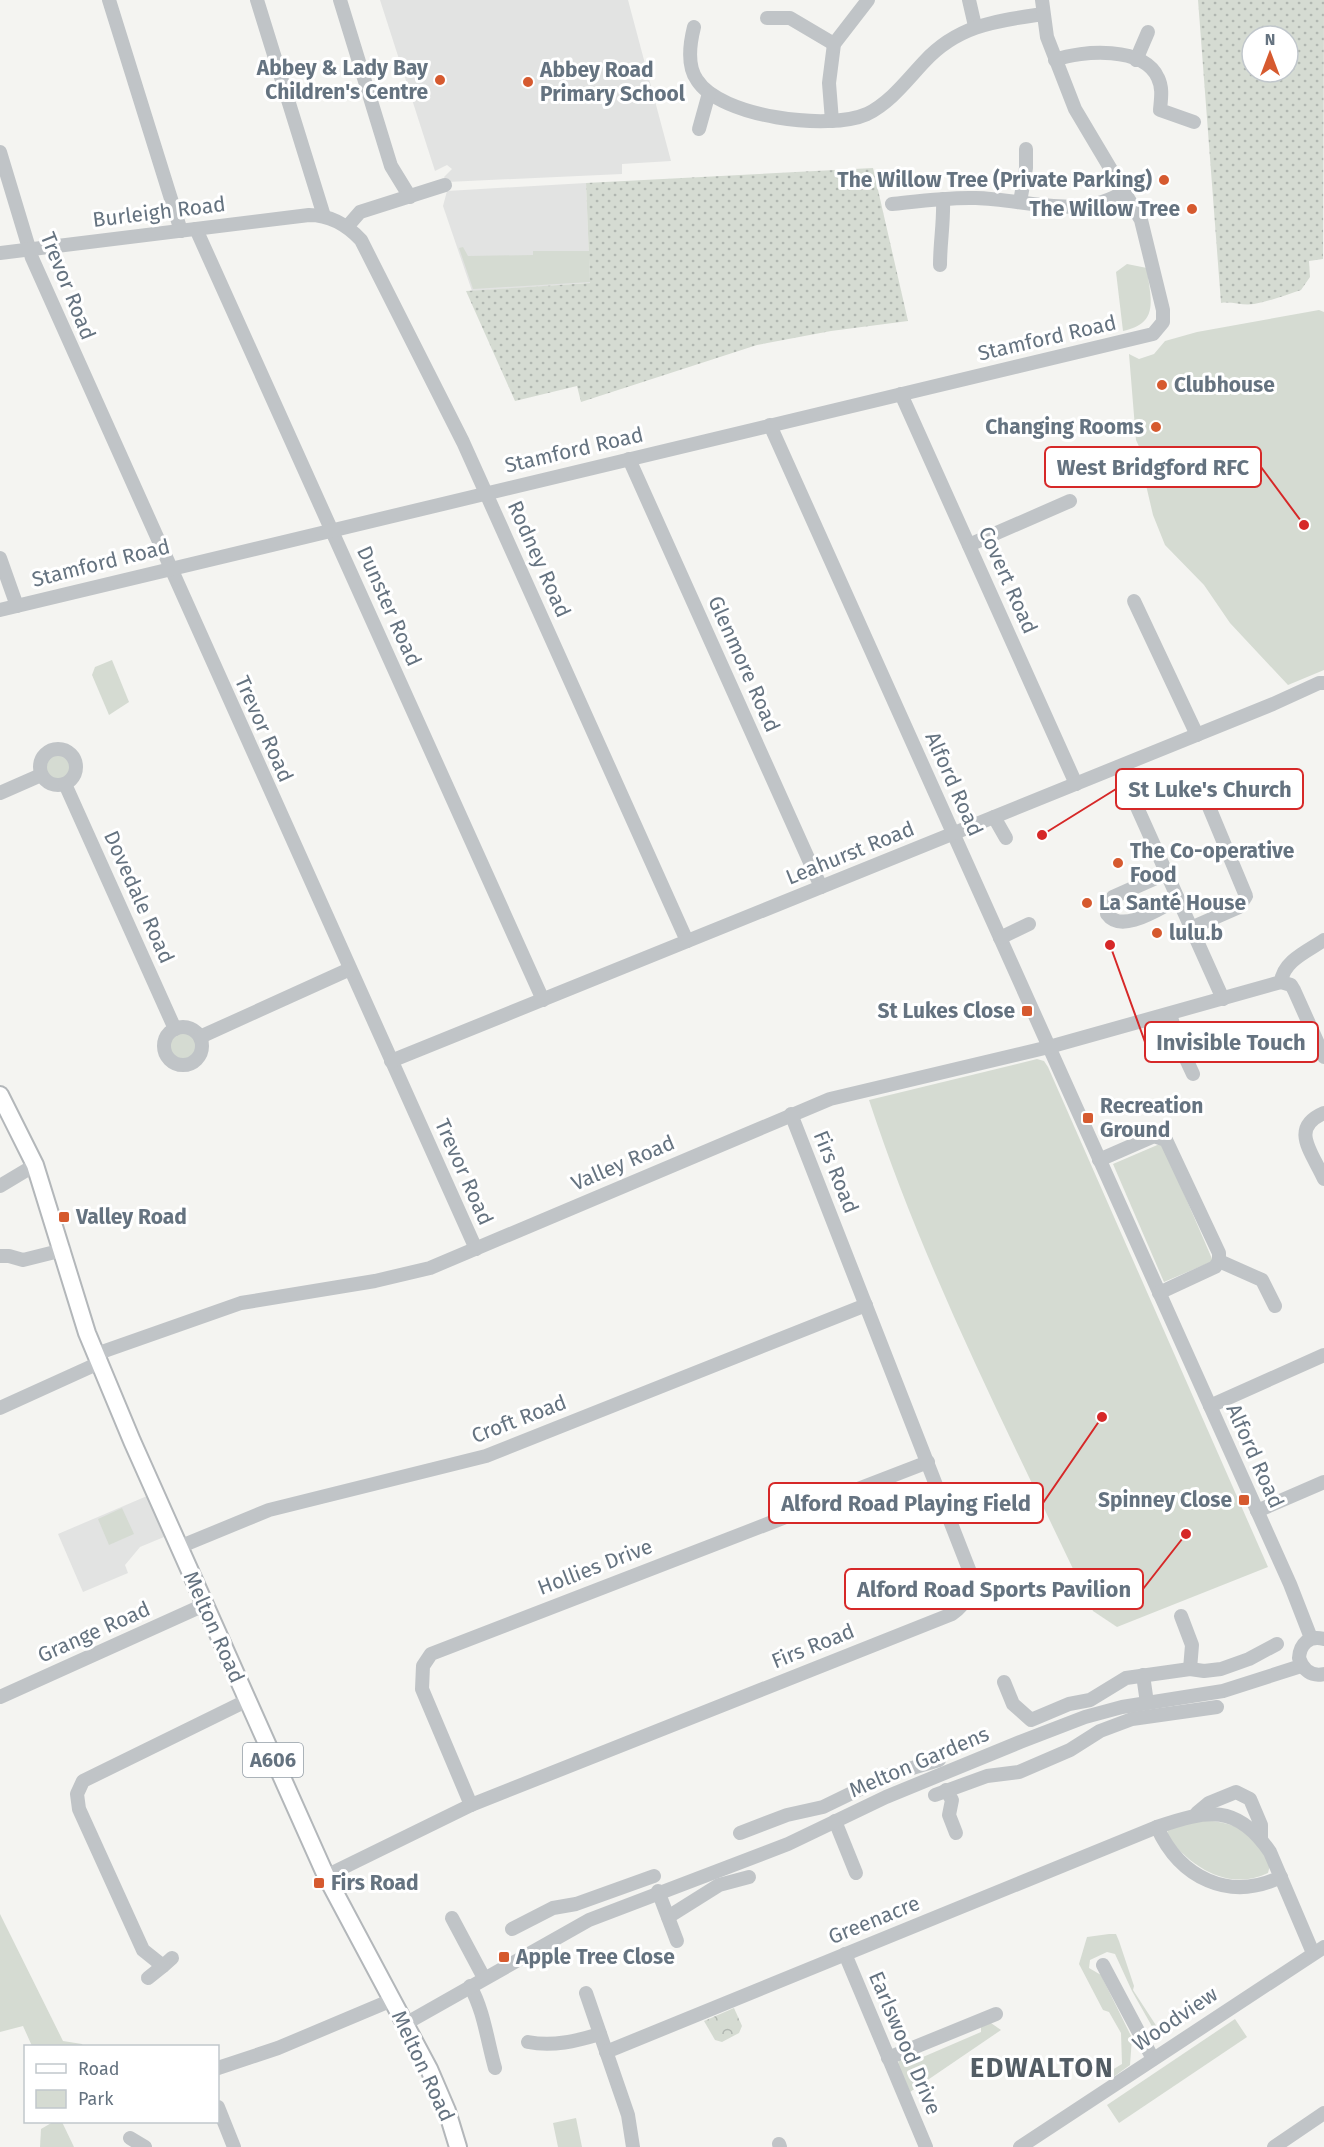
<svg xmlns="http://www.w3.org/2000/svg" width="1324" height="2147" font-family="'Fira Sans',sans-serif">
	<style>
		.built { fill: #e2e3e2 }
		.green { fill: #d5dbd2 }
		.forest { fill: url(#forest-crowns) }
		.garden { fill: url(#garden-dots); fill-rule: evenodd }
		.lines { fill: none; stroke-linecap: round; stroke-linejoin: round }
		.major-casing { stroke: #b3b7ba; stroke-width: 20 }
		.minor { stroke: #c0c4c7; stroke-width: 14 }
		.major { stroke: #fff; stroke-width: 16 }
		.poi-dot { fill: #d65a2f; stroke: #fff; stroke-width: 2 }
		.labels { text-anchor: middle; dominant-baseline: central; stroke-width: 6; stroke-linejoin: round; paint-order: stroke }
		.shield { fill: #fff; stroke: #939da6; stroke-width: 1.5 }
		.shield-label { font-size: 20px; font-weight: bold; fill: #657380 }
		.poi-label { font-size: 21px; font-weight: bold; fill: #657380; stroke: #fff; text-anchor: start }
		.street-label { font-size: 21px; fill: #657380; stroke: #fff }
		.district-label { font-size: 27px; font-weight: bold; letter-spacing: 1.5px; fill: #535d65; stroke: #fff }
		.leader { fill: none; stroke: #d62828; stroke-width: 2 }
		.callout-dot { fill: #d62828; stroke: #fff; stroke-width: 2 }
		.callout { fill: #fff; stroke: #d62828; stroke-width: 2 }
		.callout-label { font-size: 22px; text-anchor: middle; font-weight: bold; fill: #657380 }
	</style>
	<defs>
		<pattern id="forest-crowns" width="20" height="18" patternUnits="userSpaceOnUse" patternTransform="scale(1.5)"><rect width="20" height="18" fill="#d5dbd2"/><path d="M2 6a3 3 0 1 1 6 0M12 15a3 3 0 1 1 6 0" fill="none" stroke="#b0b6b0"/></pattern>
		<pattern id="garden-dots" width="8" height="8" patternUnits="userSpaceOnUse" patternTransform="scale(1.5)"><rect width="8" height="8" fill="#d5dbd2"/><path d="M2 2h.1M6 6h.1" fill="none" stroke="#b0b6b0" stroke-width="1.8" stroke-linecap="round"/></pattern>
	</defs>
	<rect width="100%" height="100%" fill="#f4f4f1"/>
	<g class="built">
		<polygon points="380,0 628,0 671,161 622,164 622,174 447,182 444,177 452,169 447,165 435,171"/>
		<polygon points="586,183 590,283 472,291 443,206 447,191"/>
		<polygon points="147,1496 164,1537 140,1547 125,1565 128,1573 83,1592 58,1534"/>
	</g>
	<g class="green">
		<polygon points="463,247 468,256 533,255 533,251 589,251 590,282 473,289 459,248"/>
		<path d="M 1127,264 L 1147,268 C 1150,298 1161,323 1123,331 L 1116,272 Z"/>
		<polygon points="1319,310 1324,312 1324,670 1288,685 1230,623 1204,585 1165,545 1153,515 1142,468 1142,453 1136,440 1129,354 1139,359 1154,354 1165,341 1197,332"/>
		<polygon points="112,660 129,702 109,715 92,675 95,667"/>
		<circle cx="58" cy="767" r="13"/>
		<circle cx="183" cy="1046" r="14"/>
		<path d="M 1037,1059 L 1044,1061 L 1048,1067 L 1268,1567 L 1117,1627 L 1093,1611 C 1014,1443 927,1277 869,1100 Z"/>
		<polygon points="1162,1143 1213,1261 1164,1282 1113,1164"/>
		<polygon points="122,1508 134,1534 109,1545 98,1519"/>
		<path d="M 1195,1819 C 1236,1823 1251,1827 1270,1865 L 1268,1873 C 1228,1892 1191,1867 1167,1836 L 1168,1827 Z"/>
		<polygon points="0,1914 63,2041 82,2044 83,2046 32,2046 23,2026 0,2032"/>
		<polygon points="1109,1934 1116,1934 1119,1941 1134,1986 1133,1990 1159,2030 1158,2037 1132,1991 1115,1954 1107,1952 1090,1960 1089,1968 1101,1975 1132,2038 1130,2065 1112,2078 1107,2073 1122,2064 1121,2033 1109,2012 1103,2010 1079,1964 1087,1937"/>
		<polygon points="1235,2019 1247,2037 1119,2123 1107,2105"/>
		<polygon points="988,2021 1001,2030 910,2092 898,2065 899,2059 905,2057 916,2060 981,2032 981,2023"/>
		<polygon points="576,2118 582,2147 558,2147 553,2123"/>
		<polygon points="53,2122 62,2122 74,2147 40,2147 41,2129"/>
	</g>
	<polygon class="forest" points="734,2008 742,2026 739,2033 722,2042 715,2040 704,2021"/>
	<g class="garden">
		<path d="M 1198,0 L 1324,0 L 1323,259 L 1309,261 L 1310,277 L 1301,290 C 1286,295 1270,301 1254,304 C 1242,306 1232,301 1221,303 ZM 1252,36 L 1288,36 L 1288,72 L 1252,72 Z"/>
		<polygon points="873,168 908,321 831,331 757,345 581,402 577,386 515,401 466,291 590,283 586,183"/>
	</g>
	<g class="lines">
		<defs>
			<polyline id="major" points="0,1095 35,1165 87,1333 132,1441 326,1876 429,2069 447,2111 458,2147"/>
		</defs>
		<use href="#major" class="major-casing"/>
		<g class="minor">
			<polyline points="109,0 181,231"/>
			<polyline points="257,0 324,216"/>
			<polyline points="340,0 391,166 410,197"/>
			<polyline points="969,0 975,26"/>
			<polyline points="767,18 790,18 834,44"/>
			<path d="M 694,27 C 690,43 687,66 697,80 C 720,117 829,131 867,114 C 891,102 907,80 924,62 C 958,25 996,21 1043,14"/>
			<path d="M 1055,60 C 1082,50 1144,46 1158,78 C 1163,88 1161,99 1160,110 L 1194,122"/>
			<polyline points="1136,60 1148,32"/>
			<polyline points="832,121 829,83 834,44 868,0"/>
			<polyline points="699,129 709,93"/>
			<polyline points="0,152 32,258 476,1249"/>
			<polyline points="1020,202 1026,168 1026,149"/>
			<path d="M 892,204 C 920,201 948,197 976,198 C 1025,199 1081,221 1125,191"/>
			<polyline points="347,227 360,212 445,185"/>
			<polyline points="196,229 543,1000"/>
			<path d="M 0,253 L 309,215 C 330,215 347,225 361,240 L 463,442 L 687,941"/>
			<path d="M 940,265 C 940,242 944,222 943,199"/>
			<polyline points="901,394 1076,784"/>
			<polyline points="770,425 1290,1584 1311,1638"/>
			<polyline points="629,459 821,887"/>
			<polyline points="969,545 1070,501"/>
			<polyline points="0,558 17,606"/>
			<polyline points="1134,601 1197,735"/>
			<polyline points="0,610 1153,334 1163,322 1163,310 1141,220 1075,109 1047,37 1042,0"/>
			<circle cx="58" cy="767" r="18"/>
			<polyline points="1119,767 1223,999"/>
			<polyline points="65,784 175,1029"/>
			<polyline points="0,793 41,775"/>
			<polyline points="994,817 1006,838"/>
			<path d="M 1167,873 L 1113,897 L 1107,906 L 1107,914 C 1122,935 1161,907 1178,899"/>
			<polyline points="1191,928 1239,907 1246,896 1209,807"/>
			<polyline points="1000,938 1029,924"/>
			<path d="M 1281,982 C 1283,961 1308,951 1324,940"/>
			<polyline points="1170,1014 1179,1044 1193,1074"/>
			<circle cx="183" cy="1046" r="19"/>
			<polyline points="200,1037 350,969"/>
			<polyline points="391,1061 1273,704 1319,683 1324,683"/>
			<path d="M 1324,1113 C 1289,1128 1312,1152 1324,1179"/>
			<polyline points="1099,1160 1154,1136 1166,1140 1219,1253 1219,1261 1215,1267 1159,1293"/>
			<polyline points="0,1186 35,1165"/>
			<polyline points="0,1256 9,1256 23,1260 63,1250"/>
			<polyline points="1219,1261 1262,1280 1275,1306"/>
			<polyline points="96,1354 241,1303 375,1281 430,1268 830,1099 1049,1047 1281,982 1291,985 1294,990 1324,1057"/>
			<polyline points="1210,1406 1324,1355"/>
			<polyline points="0,1408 99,1363"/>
			<polyline points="1257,1511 1324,1482"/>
			<polyline points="179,1547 269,1510 486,1456 866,1305"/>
			<polyline points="1181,1616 1192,1645 1190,1669"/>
			<path d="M 1324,1639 C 1309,1635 1300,1644 1299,1658 C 1303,1670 1311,1677 1324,1674"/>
			<polyline points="1143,1675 1147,1703"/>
			<polyline points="1004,1682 1013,1704 1031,1720 1069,1704 1090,1700 1126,1678 1190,1669 1204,1671 1221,1669 1249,1659 1277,1644"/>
			<polyline points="0,1697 204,1605"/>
			<polyline points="946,1790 952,1800 949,1815 956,1833"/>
			<polyline points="935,1795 987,1776 1019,1772 1070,1750 1100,1731 1132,1719 1217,1707"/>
			<polyline points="471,1805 422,1689 423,1666 431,1654 928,1462"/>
			<polyline points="1197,1813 1209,1803 1236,1792 1250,1799 1261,1825 1261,1839"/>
			<polyline points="835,1821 856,1873"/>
			<path d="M 1157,1827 C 1180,1878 1229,1902 1281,1877"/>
			<polyline points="740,1833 787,1815 823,1807 889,1775 939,1760"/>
			<path d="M 326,1876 L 471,1805 L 952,1614 C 968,1602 973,1591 970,1572 L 791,1114"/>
			<polyline points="658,1891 677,1941"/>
			<polyline points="668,1917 719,1885 749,1877"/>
			<polyline points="452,1918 484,1978"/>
			<polyline points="512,1929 553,1908 576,1904 654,1876"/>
			<polyline points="845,1954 926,2147"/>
			<polyline points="172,1958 163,1966 143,1950 79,1809 77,1794 83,1781 246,1701"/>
			<polyline points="1103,1965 1153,2059"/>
			<polyline points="148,1978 163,1966"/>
			<path d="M 470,1986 C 484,2011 487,2040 495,2068"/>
			<polyline points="586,1993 628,2115 633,2147"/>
			<polyline points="405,2024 589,1920 788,1844 886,1797 1020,1742 1085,1717 1122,1707 1223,1691 1301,1666"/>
			<path d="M 528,2042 C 553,2047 576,2041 600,2034"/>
			<path d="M 606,2052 L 1157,1827 C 1207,1810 1237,1803 1270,1852 L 1313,1953"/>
			<polyline points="888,2058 996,2014"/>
			<polyline points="218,2068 278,2048 392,2000"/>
			<polyline points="218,2107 234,2147"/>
			<polyline points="130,2138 145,2147"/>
			<polyline points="779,2144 780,2147"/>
			<polyline points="1020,2147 1324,1947"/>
			<polyline points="1274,2147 1324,2113"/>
		</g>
		<use href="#major" class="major"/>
	</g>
	<g class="poi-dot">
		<circle cx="440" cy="80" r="6"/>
		<circle cx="528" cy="82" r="6"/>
		<circle cx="1164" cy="180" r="6"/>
		<circle cx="1192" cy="209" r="6"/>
		<circle cx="1162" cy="385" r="6"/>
		<circle cx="1156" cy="427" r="6"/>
		<circle cx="1118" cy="863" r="6"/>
		<circle cx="1087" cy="903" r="6"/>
		<circle cx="1157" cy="933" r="6"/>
		<rect x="1021" y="1005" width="12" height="12" rx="3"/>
		<rect x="1082" y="1112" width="12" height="12" rx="3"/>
		<rect x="58" y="1211" width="12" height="12" rx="3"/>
		<rect x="1238" y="1494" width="12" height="12" rx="3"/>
		<rect x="313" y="1877" width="12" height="12" rx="3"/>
		<rect x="498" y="1951" width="12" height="12" rx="3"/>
	</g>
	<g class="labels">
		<rect class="shield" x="243" y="1743" width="60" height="34" rx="4.5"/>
		<g class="shield-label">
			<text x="273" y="1760">A606</text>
		</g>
		<g class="poi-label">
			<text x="428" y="68" text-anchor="end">Abbey &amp; Lady Bay<tspan x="428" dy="24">Children's Centre</tspan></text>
			<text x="540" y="70">Abbey Road<tspan x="540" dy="24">Primary School</tspan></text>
			<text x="1152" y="180" text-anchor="end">The Willow Tree (Private Parking)</text>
			<text x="1180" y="209" text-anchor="end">The Willow Tree</text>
			<text x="1174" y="385">Clubhouse</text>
			<text x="1144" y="427" text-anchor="end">Changing Rooms</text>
			<text x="1130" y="851">The Co-operative<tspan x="1130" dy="24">Food</tspan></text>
			<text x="1099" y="903">La Santé House</text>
			<text x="1169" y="933">lulu.b</text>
			<text x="1015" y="1011" text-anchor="end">St Lukes Close</text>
			<text x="1100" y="1106">Recreation<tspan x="1100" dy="24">Ground</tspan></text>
			<text x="76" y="1217">Valley Road</text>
			<text x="1232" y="1500" text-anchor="end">Spinney Close</text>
			<text x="331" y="1883">Firs Road</text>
			<text x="516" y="1957">Apple Tree Close</text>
		</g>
		<g class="street-label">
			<text transform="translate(159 212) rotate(-7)">Burleigh Road</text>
			<text transform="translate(68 286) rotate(68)">Trevor Road</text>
			<text transform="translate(1047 338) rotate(-13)">Stamford Road</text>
			<text transform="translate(574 450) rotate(-13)">Stamford Road</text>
			<text transform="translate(539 559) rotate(66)">Rodney Road</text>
			<text transform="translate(101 563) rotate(-14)">Stamford Road</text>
			<text transform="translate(1008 580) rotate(66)">Covert Road</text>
			<text transform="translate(389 606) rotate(66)">Dunster Road</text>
			<text transform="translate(744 664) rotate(66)">Glenmore Road</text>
			<text transform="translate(264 729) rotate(66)">Trevor Road</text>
			<text transform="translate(954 784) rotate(66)">Alford Road</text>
			<text transform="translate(850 853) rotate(-22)">Leahurst Road</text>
			<text transform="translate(139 897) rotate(66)">Dovedale Road</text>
			<text transform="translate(623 1163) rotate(-23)">Valley Road</text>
			<text transform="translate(464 1172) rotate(66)">Trevor Road</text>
			<text transform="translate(836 1172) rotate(68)">Firs Road</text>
			<text transform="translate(519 1419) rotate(-21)">Croft Road</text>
			<text transform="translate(1255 1456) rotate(66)">Alford Road</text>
			<text transform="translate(595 1567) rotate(-21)">Hollies Drive</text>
			<text transform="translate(214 1627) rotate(66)">Melton Road</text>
			<text transform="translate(94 1632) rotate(-24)">Grange Road</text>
			<text transform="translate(813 1646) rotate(-22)">Firs Road</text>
			<text transform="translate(919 1762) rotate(-23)">Melton Gardens</text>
			<text transform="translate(874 1920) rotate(-22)">Greenacre</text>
			<text transform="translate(1175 2019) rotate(-34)">Woodview</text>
			<text transform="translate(905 2043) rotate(67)">Earlswood Drive</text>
			<text transform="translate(423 2066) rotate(65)">Melton Road</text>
		</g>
		<g class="district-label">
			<text x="1042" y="2068">EDWALTON</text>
		</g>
	</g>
	<path class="leader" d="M1304 525L1261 467M1042 835L1116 789M1110 945L1145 1042M1102 1417L1043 1503M1186 1534L1143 1589"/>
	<g class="callout-dot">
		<circle cx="1304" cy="525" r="6"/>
		<circle cx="1042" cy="835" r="6"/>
		<circle cx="1110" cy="945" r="6"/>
		<circle cx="1102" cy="1417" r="6"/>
		<circle cx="1186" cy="1534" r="6"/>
	</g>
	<g class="callout">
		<rect x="1045" y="447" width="216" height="40" rx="6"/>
		<rect x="1116" y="769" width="187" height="40" rx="6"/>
		<rect x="1145" y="1022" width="173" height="40" rx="6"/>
		<rect x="769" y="1483" width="274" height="40" rx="6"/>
		<rect x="845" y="1569" width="298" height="40" rx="6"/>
	</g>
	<g class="callout-label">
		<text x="1153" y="475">West Bridgford RFC</text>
		<text x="1210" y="797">St Luke's Church</text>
		<text x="1231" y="1050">Invisible Touch</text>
		<text x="906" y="1511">Alford Road Playing Field</text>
		<text x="994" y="1597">Alford Road Sports Pavilion</text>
	</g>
	<rect x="24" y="2045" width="195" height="78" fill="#ffffff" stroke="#c1c7cc" stroke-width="1.5"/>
	<rect x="36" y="2064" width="30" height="9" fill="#ffffff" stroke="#c1c7cc" stroke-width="1.5"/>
	<text x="78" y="2075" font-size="18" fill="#657380">Road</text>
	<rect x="36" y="2090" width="30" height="18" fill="#d5dbd2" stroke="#c1c7cc" stroke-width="1.5"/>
	<text x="78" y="2105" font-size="18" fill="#657380">Park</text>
	<g transform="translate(1270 54)"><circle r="28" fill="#ffffff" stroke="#c1c7cc" stroke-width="1.5"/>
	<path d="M0-4.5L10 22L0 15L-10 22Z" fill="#d65a2f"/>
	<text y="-9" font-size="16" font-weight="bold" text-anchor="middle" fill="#657380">N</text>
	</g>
</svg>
